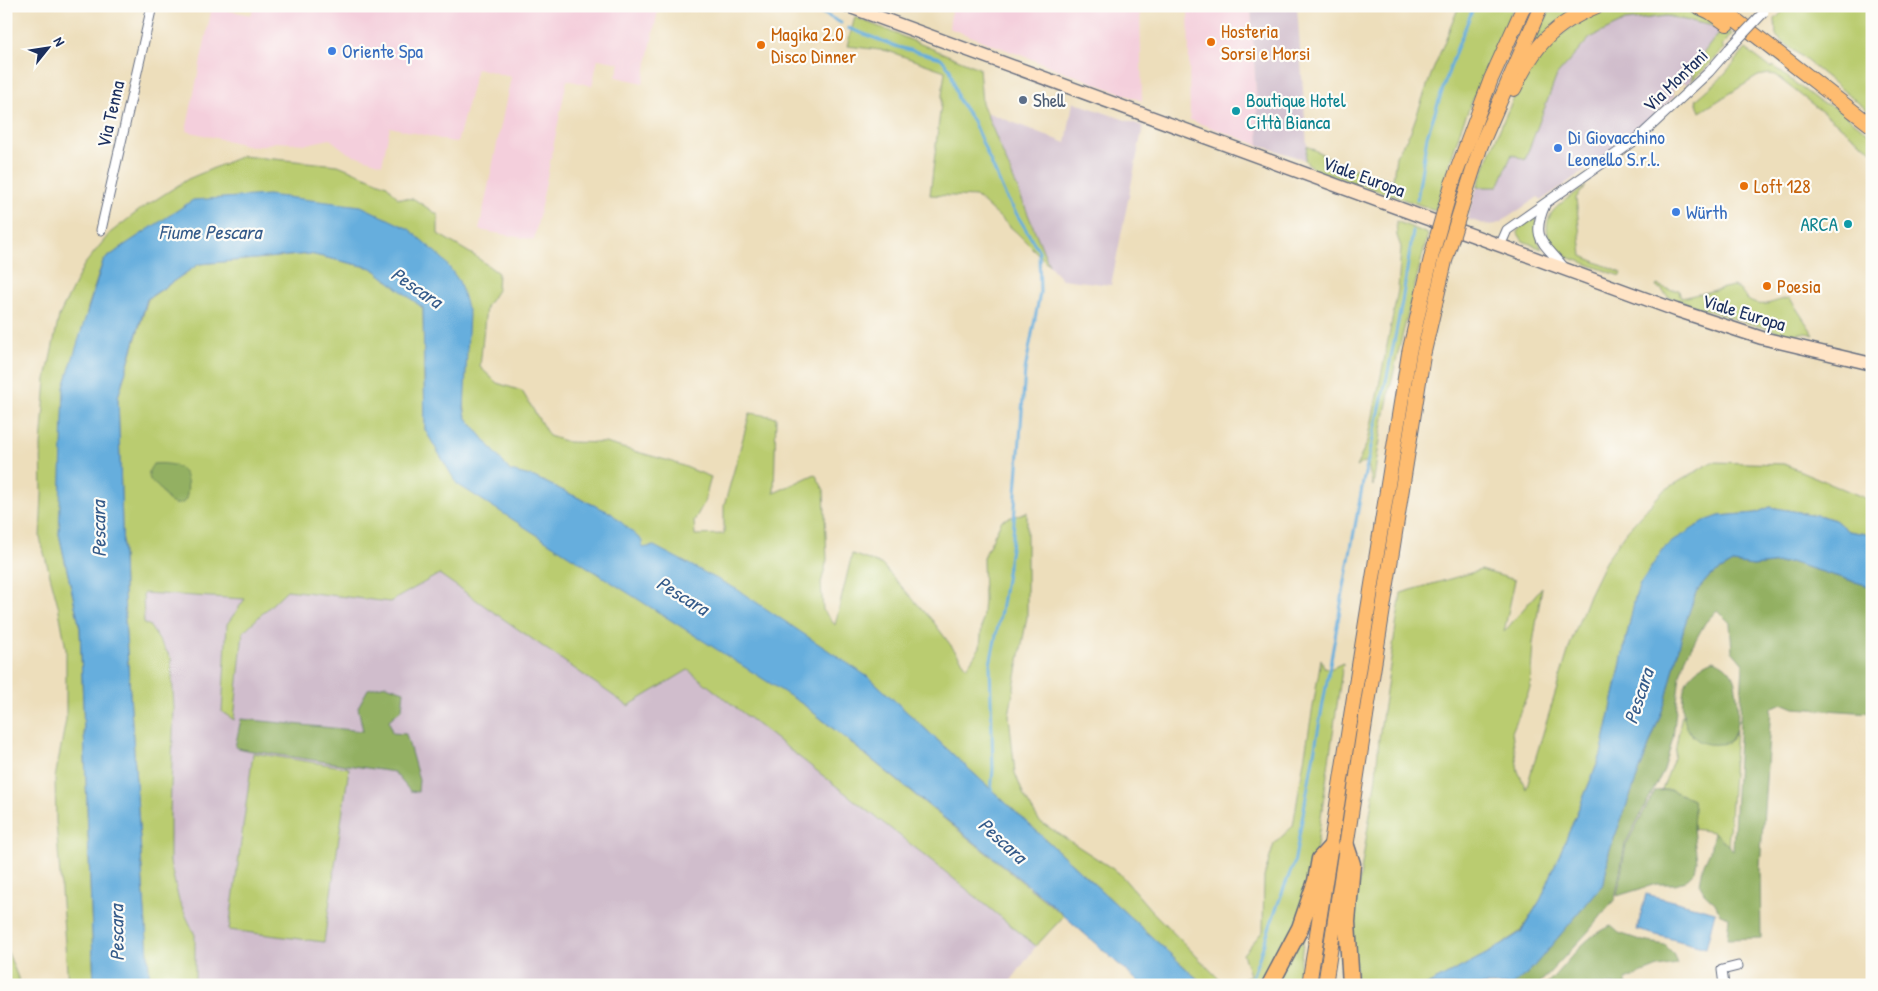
<svg xmlns="http://www.w3.org/2000/svg" width="1878" height="991" font-family="'Patrick Hand',sans-serif">
	<style>
		.built { fill: #f4cfdc }
		.industrial { fill: #d0bdcc }
		.green { fill: #bacc6f; stroke: #6a7e66 }
		.forest { fill: #93b062; stroke: #577060 }
		.water { fill: #66aedd; stroke: #406e9e }
		.lines { fill: none; stroke-linecap: round; stroke-linejoin: round }
		.stream { stroke: #66aedd; stroke-width: 3 }
		.minor-casing { stroke: #646c7f; stroke-width: 11 }
		.secondary-casing { stroke: #646c7f; stroke-width: 15 }
		.trunk-casing { stroke: #646c7f; stroke-width: 16 }
		.motorway-casing { stroke: #646c7f; stroke-width: 19 }
		.minor { stroke: #fff; stroke-width: 9 }
		.secondary { stroke: #ffe4c6; stroke-width: 12 }
		.trunk { stroke: #febc70; stroke-width: 14 }
		.motorway { stroke: #febc70; stroke-width: 16 }
		.minor-bridge-casing { stroke: #646c7f; stroke-width: 11; stroke-linecap: butt }
		.trunk-bridge-casing { stroke: #646c7f; stroke-width: 16; stroke-linecap: butt }
		.minor-bridge { stroke: #fff; stroke-width: 9 }
		.trunk-bridge { stroke: #febc70; stroke-width: 14 }
		.food-dot { fill: #e8710a; stroke: #fdfcf7; stroke-width: 2 }
		.shop-dot { fill: #3f7fe0; stroke: #fdfcf7; stroke-width: 2 }
		.service-dot { fill: #5c6f8a; stroke: #fdfcf7; stroke-width: 2 }
		.culture-dot { fill: #0f9aa8; stroke: #fdfcf7; stroke-width: 2 }
		.labels { text-anchor: middle; dominant-baseline: central; stroke-width: 4.5; stroke-linejoin: round; paint-order: stroke }
		.food-label { font-size: 19px; fill: #c56008; stroke: #fdfcf7; text-anchor: start }
		.shop-label { font-size: 19px; fill: #366cbe; stroke: #fdfcf7; text-anchor: start }
		.street-label { font-size: 19px; fill: #1b2f5e; stroke: #fdfcf7 }
		.service-label { font-size: 19px; fill: #4e5e75; stroke: #fdfcf7; text-anchor: start }
		.culture-label { font-size: 19px; fill: #0d838f; stroke: #fdfcf7; text-anchor: start }
		.water-label { font-size: 20px; font-style: italic; fill: #355b8a; stroke: #fdfcf7 }
	</style>
	<rect width="100%" height="100%" fill="#fdfcf7"/>
	<filter id="ink" filterUnits="userSpaceOnUse"><feTurbulence type="fractalNoise" baseFrequency=".02" numOctaves="2"/><feDisplacementMap in="SourceGraphic" scale="10" xChannelSelector="R" yChannelSelector="G"/><feConvolveMatrix kernelMatrix="1 2 1 2 8 2 1 2 1" color-interpolation-filters="sRGB"/></filter>
	<filter id="wash" filterUnits="userSpaceOnUse"><feTurbulence type="fractalNoise" baseFrequency=".0096" numOctaves="4" result="noise"/><feDisplacementMap in="SourceGraphic" scale="20" xChannelSelector="R" yChannelSelector="G"/><feGaussianBlur stdDeviation="1.12" result="paint"/><feColorMatrix in="noise" values="0 0 0 0 0 0 0 0 0 0 0 0 0 0 0 0 0 1.4 0 .05"/><feComposite in="paint" operator="in"/></filter>
	<g filter="url(#wash)">
		<rect width="100%" height="100%" fill="#eddebb"/>
		<g class="built">
			<polygon points="254,6 659,6 643,83 616,77 620,63 598,59 592,86 567,80 534,240 479,230 511,77 477,68 457,143 390,127 382,164 348,153 330,139 307,144 276,142 255,147 186,131 212,7 251,15"/>
			<polygon points="952,6 1140,6 1142,101 949,28"/>
			<polygon points="1188,6 1251,6 1259,145 1190,120"/>
		</g>
		<g class="industrial">
			<polygon points="1251,6 1297,6 1307,146 1305,160 1259,145"/>
			<polygon points="1666,16 1713,26 1720,31 1696,63 1691,81 1687,84 1683,82 1673,90 1674,97 1622,144 1542,200 1538,197 1501,222 1491,226 1467,219 1477,187 1498,186 1512,154 1525,160 1557,75 1590,38 1625,21"/>
			<polygon points="1073,102 1143,126 1111,285 1062,279 1049,265 986,112 1066,143"/>
			<polygon points="439,574 628,706 688,670 932,861 1036,946 1008,985 195,985 195,935 179,901 170,862 170,813 174,708 171,658 144,624 142,593 245,599 227,624 222,712 233,720 243,632 287,590 389,602"/>
		</g>
		<g class="green">
			<polygon points="1459,6 1514,6 1462,125 1435,210 1313,169 1305,160 1307,146 1347,167 1393,180 1396,156 1411,131 1431,75"/>
			<polygon points="1552,6 1584,6 1534,43 1534,41"/>
			<path d="M 1625,6 C 1675,6 1690,4 1732,34 L 1722,46 L 1724,48 L 1704,70 L 1691,81 L 1696,63 L 1720,31 L 1713,26 L 1666,16 L 1625,21 L 1590,38 L 1557,75 L 1525,160 L 1512,154 L 1498,187 L 1477,187 C 1509,109 1530,24 1625,6 Z"/>
			<polygon points="1788,6 1872,6 1872,114 1776,36 1775,19"/>
			<polygon points="855,17 979,68 982,103 1049,265 1016,232 977,197 930,195 945,71 888,51 847,46"/>
			<polygon points="1746,49 1771,68 1773,66 1820,102 1837,108 1872,136 1872,151 1775,75 1769,74 1758,76 1700,112 1696,100 1720,79"/>
			<polygon points="242,156 338,165 387,185 398,198 414,199 438,215 438,234 475,256 498,273 497,290 486,307 480,367 497,383 522,391 549,436 568,442 605,443 673,462 711,477 704,503 694,521 695,535 724,534 724,506 750,413 776,417 774,493 815,474 824,490 827,560 821,583 823,610 835,625 852,554 882,565 932,620 967,667 980,647 984,600 983,558 1002,520 1027,512 1027,617 1009,715 1015,773 1024,796 1039,821 1119,873 1150,909 1220,980 1231,984 1250,975 1243,954 1263,931 1264,877 1274,844 1293,826 1321,659 1324,667 1330,669 1343,663 1297,985 1204,985 871,679 641,549 611,513 534,477 510,471 466,417 443,259 126,244 103,261 88,307 59,534 80,628 94,985 68,985 56,822 55,778 66,720 66,649 58,605 40,538 42,494 41,446 46,379 59,316 84,265 110,233 141,209 188,179"/>
			<path d="M 1586,186 L 1576,198 L 1582,256 L 1622,273 L 1620,276 L 1562,255 C 1548,244 1541,225 1554,210 C 1562,201 1576,193 1586,186 Z"/>
			<polygon points="1536,215 1538,241 1542,249 1523,241 1517,232 1522,226"/>
			<path d="M 1396,221 L 1428,234 C 1407,317 1384,400 1373,486 L 1367,461 L 1356,467 L 1368,441 L 1398,290 L 1401,247 L 1397,236 Z"/>
			<polygon points="310,254 372,268 423,308 425,430 804,705 1064,916 1036,946 932,861 688,670 628,706 439,574 390,602 287,590 243,632 234,720 222,712 227,624 245,599 143,593 144,624 149,625 171,658 174,708 170,813 170,862 179,901 195,935 195,985 150,985 125,621 118,397 148,299 199,264"/>
			<path d="M 1657,285 L 1670,290 L 1679,290 L 1681,298 L 1733,286 C 1741,288 1742,295 1748,300 C 1763,310 1774,300 1789,298 L 1791,300 L 1814,335 C 1800,330 1797,336 1784,333 C 1744,323 1706,310 1667,296 L 1661,289 L 1656,287 Z"/>
			<polygon points="1712,462 1784,464 1872,501 1872,537 1866,534 1848,531 1835,520 1822,516 1770,507 1756,513 1719,516 1664,548 1640,584 1635,598 1601,755 1541,899 1521,931 1490,952 1427,985 1357,985 1352,928 1376,776 1379,738 1401,593 1481,570 1515,580 1504,632 1542,587 1533,643 1530,688 1512,732 1518,771 1526,789 1571,642 1589,595 1606,560 1625,533 1663,491"/>
			<polygon points="1682,714 1691,734 1731,740 1736,730 1728,847 1714,832 1693,829 1694,809 1693,800 1671,790 1662,790 1674,758"/>
			<polygon points="253,753 349,768 324,942 229,930"/>
			<polygon points="6,948 21,985 6,985"/>
		</g>
		<g class="forest">
			<path d="M 153,464 C 175,462 191,468 187,494 C 187,497 185,502 182,503 C 170,509 164,493 158,487 C 154,483 149,481 149,475 C 148,470 151,468 153,464 Z"/>
			<polygon points="1790,562 1872,587 1872,713 1794,708 1782,703 1771,708 1760,867 1761,938 1727,939 1729,917 1720,914 1715,903 1704,893 1700,884 1703,866 1710,851 1714,832 1733,850 1743,664 1732,651 1730,623 1717,610 1705,623 1686,657 1680,674 1673,738 1664,770 1625,844 1615,899 1587,933 1538,985 1512,985 1529,972 1604,883 1609,852 1665,703 1684,627 1696,592 1709,577 1733,563 1753,566"/>
			<path d="M 1714,660 C 1728,666 1734,673 1736,688 C 1738,702 1740,725 1732,738 C 1730,742 1724,744 1719,744 C 1689,748 1680,720 1683,695 C 1685,676 1697,667 1714,660 Z"/>
			<polygon points="386,685 404,691 402,709 389,720 392,733 406,734 419,780 418,792 410,791 394,772 246,750 235,747 241,719 363,731 358,707 368,689"/>
			<polygon points="1671,790 1693,800 1694,809 1693,829 1697,861 1695,871 1685,881 1675,884 1656,884 1617,896 1626,845 1655,791"/>
			<path d="M 1611,926 L 1619,933 L 1643,941 L 1665,945 L 1673,953 L 1677,964 L 1658,967 L 1625,980 L 1627,985 L 1545,985 C 1566,966 1584,935 1611,926 Z"/>
		</g>
		<g class="water">
			<polygon points="268,195 361,206 409,229 443,259 459,281 469,314 464,409 466,417 510,471 534,477 611,513 642,541 642,548 654,546 738,590 871,679 1204,985 1142,985 1050,903 804,705 457,484 425,430 423,308 372,268 310,254 199,264 147,299 118,397 125,621 150,985 94,985 80,628 59,534 64,387 103,261 126,244 193,200"/>
			<polygon points="1770,507 1822,516 1835,520 1848,531 1866,534 1872,537 1872,587 1790,562 1753,566 1733,563 1709,577 1696,592 1684,627 1665,703 1609,852 1604,883 1529,972 1512,985 1427,985 1490,952 1521,932 1541,899 1601,755 1635,598 1640,584 1664,548 1676,539 1705,521 1719,516 1756,513"/>
			<polygon points="1646,894 1715,912 1706,948 1637,930"/>
		</g>
		<g class="lines">
			<g class="stream">
				<polyline points="809,6 841,23"/>
				<polyline points="848,28 898,47 941,58 950,69 958,99 973,121 1005,195 1039,251 1040,293 1025,370 1013,535 1001,611 990,664 993,769 991,793"/>
				<polyline points="1417,200 1427,136 1455,53 1474,6"/>
				<path d="M 1249,985 C 1265,945 1276,903 1294,864 L 1363,482 L 1387,377 L 1402,302 L 1413,231"/>
			</g>
		</g>
	</g>
	<g filter="url(#ink)">
		<g class="lines">
			<defs>
				<g id="minor">
					<path d="M 1545,205 C 1529,241 1546,243 1565,269"/>
					<polyline points="101,230 152,6"/>
					<polyline points="1500,246 1507,230 1637,139 1709,72 1729,49"/>
					<polyline points="1724,985 1722,970 1738,966"/>
				</g>
				<polyline id="secondary" points="848,6 1676,310 1762,338 1872,364"/>
				<g id="trunk">
					<polyline points="1697,6 1710,12 1727,24"/>
					<polyline points="1718,6 1872,126"/>
					<path d="M 1514,89 C 1534,46 1552,25 1597,6"/>
					<polyline points="1452,184 1491,79 1524,6"/>
					<polyline points="1467,189 1481,145 1541,6"/>
					<polyline points="1309,985 1350,722"/>
					<polyline points="1325,985 1366,716"/>
				</g>
				<g id="motorway">
					<polyline points="1346,846 1352,864 1347,922 1351,985"/>
					<polyline points="1270,985 1300,928 1316,881 1320,859 1331,847"/>
				</g>
			</defs>
			<use href="#minor" class="minor-casing"/>
			<use href="#secondary" class="secondary-casing"/>
			<use href="#trunk" class="trunk-casing"/>
			<use href="#motorway" class="motorway-casing"/>
			<use href="#minor" class="minor"/>
			<use href="#secondary" class="secondary"/>
			<use href="#trunk" class="trunk"/>
			<use href="#motorway" class="motorway"/>
			<defs>
				<polyline id="minor-bridge" points="1729,49 1764,12"/>
				<g id="trunk-bridge">
					<polyline points="1366,716 1423,356 1445,261 1467,189"/>
					<polyline points="1350,722 1409,353 1432,254 1452,184"/>
				</g>
			</defs>
			<use href="#minor-bridge" class="minor-bridge-casing"/>
			<use href="#trunk-bridge" class="trunk-bridge-casing"/>
			<use href="#minor-bridge" class="minor-bridge"/>
			<use href="#trunk-bridge" class="trunk-bridge"/>
		</g>
	</g>
	<g class="food-dot">
		<circle cx="1211" cy="42" r="5"/>
		<circle cx="761" cy="45" r="5"/>
		<circle cx="1744" cy="186" r="5"/>
		<circle cx="1767" cy="286" r="5"/>
	</g>
	<g class="shop-dot">
		<circle cx="332" cy="51" r="5"/>
		<circle cx="1558" cy="148" r="5"/>
		<circle cx="1676" cy="212" r="5"/>
	</g>
	<circle class="service-dot" cx="1023" cy="100" r="5"/>
	<g class="culture-dot">
		<circle cx="1236" cy="111" r="5"/>
		<circle cx="1848" cy="224" r="5"/>
	</g>
	<g class="labels">
		<g class="food-label">
			<text x="1221" y="31">Hosteria<tspan x="1221" dy="22">Sorsi e Morsi</tspan></text>
			<text x="771" y="34">Magika 2.0<tspan x="771" dy="22">Disco Dinner</tspan></text>
			<text x="1754" y="186">Loft 128</text>
			<text x="1777" y="286">Poesia</text>
		</g>
		<g class="shop-label">
			<text x="342" y="51">Oriente Spa</text>
			<text x="1568" y="137">Di Giovacchino<tspan x="1568" dy="22">Leonello S.r.l.</tspan></text>
			<text x="1686" y="212">Würth</text>
		</g>
		<g class="street-label">
			<text transform="translate(1675 80) rotate(-44)">Via Montani</text>
			<text transform="translate(110 114) rotate(-77)">Via Tenna</text>
			<text transform="translate(1364 176) rotate(20)">Viale Europa</text>
			<text transform="translate(1744 312) rotate(17)">Viale Europa</text>
		</g>
		<g class="service-label">
			<text x="1033" y="100">Shell</text>
		</g>
		<g class="culture-label">
			<text x="1246" y="100">Boutique Hotel<tspan x="1246" dy="22">Città Bianca</tspan></text>
			<text x="1838" y="224" text-anchor="end">ARCA</text>
		</g>
		<g class="water-label">
			<text x="210" y="231">Fiume Pescara</text>
			<text transform="translate(417 287) rotate(34)">Pescara</text>
			<text transform="translate(98 529) rotate(-91)">Pescara</text>
			<text transform="translate(683 595) rotate(31)">Pescara</text>
			<text transform="translate(1638 696) rotate(-72)">Pescara</text>
			<text transform="translate(1003 840) rotate(42)">Pescara</text>
			<text transform="translate(116 933) rotate(-91)">Pescara</text>
		</g>
	</g>
	<rect width="1878" height="991" fill="none" stroke="#fdfcf7" stroke-width="25"/>
	<g transform="translate(48 48) rotate(60)" stroke="#fdfcf7" stroke-width="4" paint-order="stroke">
	<path d="M0-4L9 19L0 12L-9 19Z" fill="#1b2f5e"/>
	<text y="-8" font-size="14" font-weight="bold" text-anchor="middle" fill="#1b2f5e">N</text>
	</g>
</svg>
